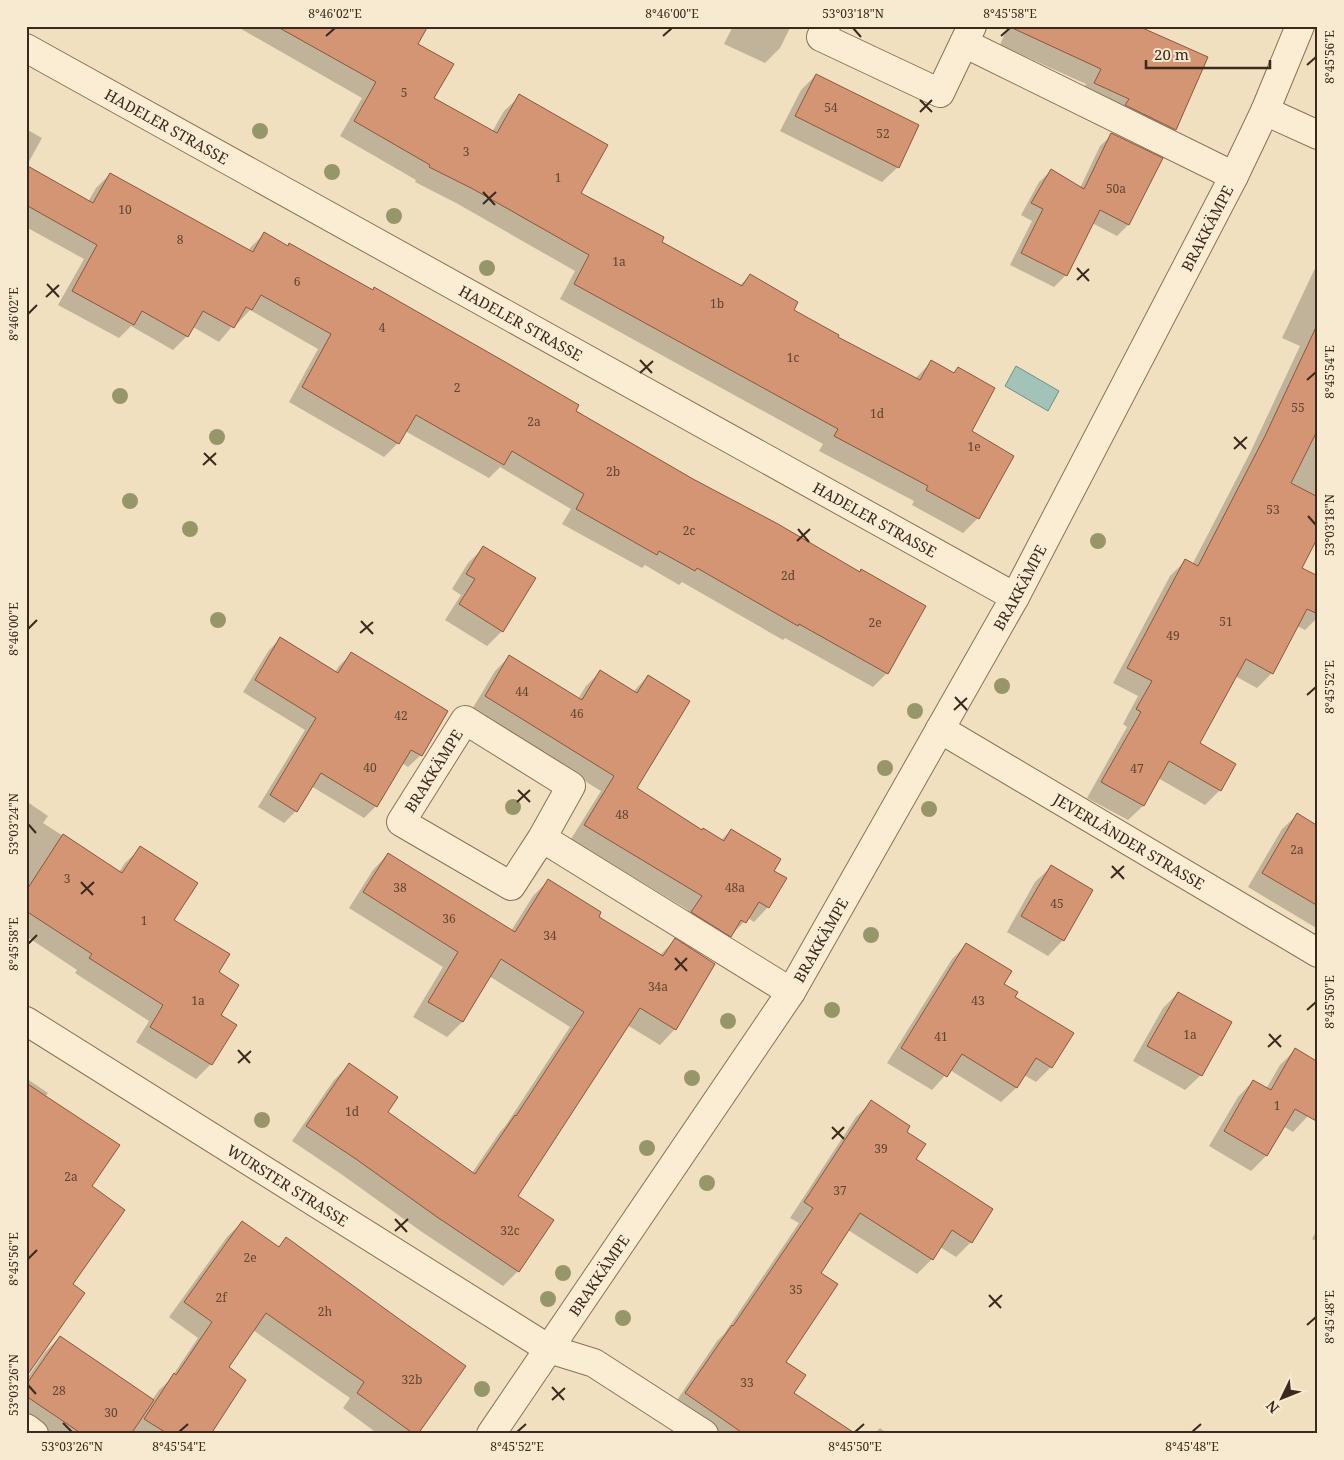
<svg xmlns="http://www.w3.org/2000/svg" width="1344" height="1460" font-family="'Noto Serif',serif">
	<style>
		.water { fill: #a3c3b8; stroke: #699286 }
		.shadow { fill: #0003 }
		.building { fill: #d39573; stroke: #8d563a }
		.lines { fill: none; stroke-linecap: round; stroke-linejoin: round }
		.minor-casing { stroke: #8c7056; stroke-width: 30 }
		.minor { stroke: #fbedd4; stroke-width: 28 }
		.tree { fill: #979669 }
		.ticks { fill: none; stroke: #3a291c; stroke-width: 2 }
		.labels { text-anchor: middle; dominant-baseline: central; stroke-width: 4; stroke-linejoin: round; paint-order: stroke }
		.number-label { font-size: 12px; fill: #604432 }
		.street-label { font-size: 15px; fill: #3a291c; stroke: #f8ead0 }
		.neatline { fill: none; stroke: #3a291c; stroke-width: 2 }
		.ticks-label { font-size: 12px; text-anchor: middle; fill: #3a291c }
	</style>
	<rect width="100%" height="100%" fill="#f1e0c0"/>
	<polygon class="water" points="1016,366 1059,391 1048,411 1005,386"/>
	<g class="shadow">
		<polygon points="236,26 427,26 417,44 432,99 492,132 504,111 520,96 580,193 660,242 739,286 750,276 792,311 836,337 915,379 931,362 953,373 958,368 970,432 978,518 963,533 912,505 914,501 819,451 823,444 560,299 575,271 458,204 415,182 416,180 340,136 362,98"/>
		<polygon points="733,26 791,26 780,48 765,63 724,44"/>
		<polygon points="1008,26 1135,26 1174,129 1159,144 1079,99 1086,84 1000,45"/>
		<polygon points="816,75 898,167 882,182 780,131 801,90"/>
		<polygon points="26,129 42,138 26,167 88,202 96,188 110,174 248,250 264,234 287,247 290,244 372,291 374,289 574,412 692,480 859,573 861,571 887,673 873,687 785,638 783,640 682,582 679,585 645,565 642,568 562,524 571,509 500,467 489,478 405,431 398,443 384,457 289,402 318,349 250,310 237,324 235,323 219,342 193,327 187,336 173,350 131,326 119,338 58,305 84,259 26,227"/>
		<polygon points="1112,135 1128,225 1117,236 1092,223 1066,275 1054,287 1010,265 1032,221 1021,215 1039,182 1051,171 1080,188 1100,146"/>
		<polygon points="1318,262 1318,534 1300,569 1318,577 1318,617 1305,630 1297,626 1272,673 1257,688 1235,676 1199,744 1220,790 1205,805 1158,778 1143,806 1128,820 1087,798 1127,727 1123,724 1138,696 1113,683 1170,576 1185,561 1192,565 1250,453 1300,346 1282,338"/>
		<polygon points="483,548 502,631 487,646 445,620 461,595 452,589 468,563"/>
		<polygon points="281,638 335,672 339,666 351,654 421,755 408,767 402,763 376,806 364,818 311,786 296,811 284,823 258,807 305,730 243,692 269,650"/>
		<polygon points="509,657 578,699 586,686 600,672 633,692 648,676 635,789 702,831 721,840 731,830 773,871 785,879 768,907 754,922 748,918 716,950 678,927 688,910 571,839 601,791 471,711 495,671"/>
		<polygon points="26,801 48,816 43,823 119,872 125,863 141,848 172,920 217,973 219,1015 211,1064 196,1079 136,1042 149,1021 75,973 77,970 26,936"/>
		<polygon points="1297,815 1318,828 1318,929 1248,887 1282,829"/>
		<polygon points="388,854 511,931 533,896 549,880 597,917 660,955 675,940 675,1029 660,1045 627,1025 516,1197 518,1271 503,1286 422,1232 341,1174 292,1141 334,1080 349,1065 398,1098 386,1112 472,1173 500,1132 506,1125 570,1027 489,976 462,1022 447,1037 413,1017 443,967 349,908 373,870"/>
		<polygon points="1051,867 1092,890 1063,940 1048,956 1007,932 1035,882"/>
		<polygon points="967,944 1013,997 1072,1033 1051,1067 1036,1082 1024,1075 1016,1088 1001,1102 950,1070 932,1090 887,1063 952,959"/>
		<polygon points="1178,993 1201,1075 1185,1090 1133,1061 1163,1008"/>
		<polygon points="1295,1050 1308,1116 1293,1132 1283,1126 1266,1156 1251,1171 1209,1146 1238,1097 1253,1081 1266,1089 1280,1065"/>
		<polygon points="26,1078 48,1093 45,1097 26,1244"/>
		<polygon points="871,1102 905,1132 914,1160 971,1242 956,1257 940,1247 932,1259 917,1274 848,1230 820,1273 784,1362 793,1393 853,1434 707,1434 671,1409 717,1341 724,1334 799,1223 790,1218 856,1117"/>
		<polygon points="242,1222 277,1248 286,1239 416,1434 378,1434 343,1408 350,1398 253,1330 227,1368 209,1434 46,1434 26,1421 26,1380 45,1352 60,1337 152,1400 159,1390 169,1381 198,1338 169,1317 227,1237"/>
		<polygon points="1318,1228 1318,1242 1312,1239"/>
		<polygon points="880,1428 888,1434 874,1434"/>
	</g>
	<g class="building">
		<polygon points="276,26 428,26 418,44 454,64 434,98 497,133 519,94 608,145 581,193 664,237 662,242 742,286 750,274 798,302 794,310 839,335 838,337 920,380 931,360 954,373 958,367 995,388 972,431 1014,456 979,519 926,490 928,486 834,436 838,429 574,284 589,255 473,189 429,167 430,165 354,121 376,82"/>
		<polygon points="1008,26 1138,26 1208,57 1176,130 1125,105 1129,99 1094,83 1101,69"/>
		<polygon points="816,74 919,125 899,168 795,116"/>
		<polygon points="1111,133 1163,158 1129,225 1100,210 1067,276 1021,253 1043,209 1031,203 1051,169 1084,189"/>
		<polygon points="26,165 93,203 110,173 253,252 264,232 288,246 289,243 373,290 374,287 507,363 579,405 576,411 693,479 778,524 860,572 861,569 926,606 888,674 799,624 798,626 697,568 695,571 659,551 657,555 576,509 584,494 512,451 504,465 416,415 399,444 302,387 331,334 261,295 252,310 246,307 234,328 203,311 188,337 142,311 134,325 72,291 97,245 26,205"/>
		<polygon points="1318,323 1318,429 1291,483 1318,497 1318,537 1302,568 1318,576 1318,614 1307,609 1273,674 1246,659 1200,743 1236,764 1221,791 1169,761 1144,806 1101,782 1141,712 1136,709 1152,681 1127,668 1185,559 1198,566 1265,436"/>
		<polygon points="483,546 536,578 503,632 459,604 475,579 466,574"/>
		<polygon points="280,637 338,673 351,652 448,711 422,756 411,750 377,807 321,773 297,812 270,795 316,718 255,680"/>
		<polygon points="509,655 582,700 600,670 637,693 648,675 690,701 637,788 702,830 703,828 724,841 731,829 781,859 774,871 787,878 769,908 759,902 746,923 741,920 731,937 691,912 702,896 584,825 614,776 485,696"/>
		<polygon points="1297,813 1318,826 1318,906 1262,873"/>
		<polygon points="63,834 122,873 140,846 198,883 174,920 230,954 219,972 239,985 221,1015 237,1025 212,1065 150,1027 163,1005 89,958 92,954 26,911 26,891"/>
		<polygon points="388,853 515,932 548,879 601,912 599,917 663,956 675,938 715,964 676,1030 640,1008 518,1196 554,1220 519,1272 437,1217 356,1159 306,1126 349,1063 398,1097 388,1112 475,1174 515,1115 516,1116 584,1012 501,959 463,1022 428,1002 458,952 363,892"/>
		<polygon points="1051,865 1093,890 1064,941 1021,916"/>
		<polygon points="966,943 1012,971 1004,984 1018,992 1015,997 1074,1033 1052,1068 1036,1058 1017,1088 962,1054 947,1077 901,1048"/>
		<polygon points="1178,992 1232,1022 1202,1076 1147,1046"/>
		<polygon points="1295,1048 1318,1062 1318,1122 1295,1109 1267,1156 1224,1131 1253,1080 1271,1090"/>
		<polygon points="26,1083 120,1145 92,1186 125,1210 73,1284 85,1293 26,1377"/>
		<polygon points="871,1100 910,1126 907,1132 926,1144 916,1159 993,1209 972,1243 952,1230 933,1260 860,1213 821,1273 838,1284 786,1362 806,1375 794,1393 856,1434 744,1434 685,1393 732,1325 733,1326 813,1208 804,1202"/>
		<polygon points="242,1221 279,1247 286,1237 406,1324 466,1366 418,1434 414,1434 357,1393 364,1382 266,1313 229,1367 246,1380 211,1434 168,1434 144,1419 174,1373 176,1375 212,1322 184,1302"/>
		<polygon points="60,1336 154,1400 131,1434 82,1434 26,1396 26,1385"/>
	</g>
	<g class="lines">
		<defs>
			<g id="minor">
				<polyline points="826,26 821,37 940,93 972,26"/>
				<polyline points="964,43 1234,176"/>
				<path id="s1" d="M 26,48 L 1015,597"/>
				<polyline points="1265,111 1318,135"/>
				<path id="s2" d="M 940,729 L 1318,953"/>
				<path id="s3" d="M 542,838 L 511,886 L 401,822 L 465,720 L 571,786 L 542,838 L 791,992"/>
				<path id="s4" d="M 26,1021 L 549,1349 L 594,1363 L 704,1434"/>
				<polyline points="26,1428 34,1434"/>
				<path id="s5" d="M 491,1434 L 791,992 L 1015,597 L 1234,176 L 1265,111 L 1300,26"/>
			</g>
		</defs>
		<use href="#minor" class="minor-casing"/>
		<use href="#minor" class="minor"/>
	</g>
	<g class="tree">
		<circle cx="260" cy="131" r="8"/>
		<circle cx="332" cy="172" r="8"/>
		<circle cx="394" cy="216" r="8"/>
		<circle cx="487" cy="268" r="8"/>
		<circle cx="120" cy="396" r="8"/>
		<circle cx="217" cy="437" r="8"/>
		<circle cx="130" cy="501" r="8"/>
		<circle cx="190" cy="529" r="8"/>
		<circle cx="1098" cy="541" r="8"/>
		<circle cx="218" cy="620" r="8"/>
		<circle cx="1002" cy="686" r="8"/>
		<circle cx="915" cy="711" r="8"/>
		<circle cx="885" cy="768" r="8"/>
		<circle cx="513" cy="807" r="8"/>
		<circle cx="929" cy="809" r="8"/>
		<circle cx="871" cy="935" r="8"/>
		<circle cx="832" cy="1010" r="8"/>
		<circle cx="728" cy="1021" r="8"/>
		<circle cx="692" cy="1078" r="8"/>
		<circle cx="262" cy="1120" r="8"/>
		<circle cx="647" cy="1148" r="8"/>
		<circle cx="707" cy="1183" r="8"/>
		<circle cx="563" cy="1273" r="8"/>
		<circle cx="548" cy="1299" r="8"/>
		<circle cx="623" cy="1318" r="8"/>
		<circle cx="482" cy="1389" r="8"/>
	</g>
	<path class="ticks" d="M 853,28 L 861,37M 326,36 L 335,28M 663,36 L 672,28M 1001,36 L 1010,28M 1307,65 L 1316,57M 920,100 L 932,112M 920,112 L 932,100M 483,192 L 495,205M 483,204 L 496,192M 1077,268 L 1089,281M 1077,280 L 1089,269M 47,284 L 59,297M 46,297 L 59,285M 28,314 L 37,305M 640,360 L 652,373M 640,373 L 653,361M 1307,380 L 1316,372M 1234,437 L 1246,449M 1234,449 L 1247,437M 204,453 L 216,465M 203,465 L 216,453M 1308,516 L 1316,525M 798,529 L 809,542M 797,541 L 810,529M 361,621 L 373,634M 28,629 L 37,620M 360,633 L 373,622M 1307,695 L 1316,687M 955,697 L 967,710M 954,710 L 967,698M 518,790 L 530,802M 517,802 L 530,790M 28,824 L 36,833M 1112,866 L 1124,879M 1111,878 L 1124,866M 81,882 L 93,895M 81,894 L 94,882M 28,944 L 37,935M 675,958 L 687,971M 675,970 L 687,958M 1307,1010 L 1316,1002M 1269,1034 L 1281,1047M 1268,1047 L 1281,1035M 238,1050 L 250,1063M 238,1063 L 251,1051M 832,1127 L 844,1139M 832,1139 L 844,1127M 395,1219 L 407,1232M 395,1231 L 408,1219M 28,1259 L 37,1250M 989,1295 L 1001,1308M 989,1307 L 1002,1295M 1307,1325 L 1316,1317M 28,1385 L 36,1394M 552,1387 L 564,1400M 552,1400 L 565,1388M 63,1423 L 72,1432M 179,1432 L 188,1424M 517,1432 L 526,1424M 855,1432 L 864,1424M 1192,1432 L 1201,1424"/>
	<g class="labels">
		<g class="number-label">
			<text x="404" y="92">5</text>
			<text x="831" y="107">54</text>
			<text x="883" y="133">52</text>
			<text x="466" y="151">3</text>
			<text x="558" y="177">1</text>
			<text x="1116" y="188">50a</text>
			<text x="125" y="209">10</text>
			<text x="180" y="239">8</text>
			<text x="619" y="261">1a</text>
			<text x="297" y="281">6</text>
			<text x="717" y="303">1b</text>
			<text x="382" y="327">4</text>
			<text x="793" y="357">1c</text>
			<text x="457" y="387">2</text>
			<text x="1298" y="407">55</text>
			<text x="877" y="413">1d</text>
			<text x="534" y="421">2a</text>
			<text x="974" y="446">1e</text>
			<text x="613" y="471">2b</text>
			<text x="1273" y="509">53</text>
			<text x="689" y="530">2c</text>
			<text x="788" y="575">2d</text>
			<text x="1226" y="621">51</text>
			<text x="875" y="622">2e</text>
			<text x="1173" y="635">49</text>
			<text x="522" y="691">44</text>
			<text x="577" y="713">46</text>
			<text x="401" y="715">42</text>
			<text x="370" y="767">40</text>
			<text x="1137" y="768">47</text>
			<text x="622" y="814">48</text>
			<text x="1297" y="849">2a</text>
			<text x="67" y="878">3</text>
			<text x="400" y="887">38</text>
			<text x="735" y="887">48a</text>
			<text x="1057" y="903">45</text>
			<text x="449" y="918">36</text>
			<text x="144" y="920">1</text>
			<text x="550" y="935">34</text>
			<text x="658" y="986">34a</text>
			<text x="198" y="1000">1a</text>
			<text x="978" y="1000">43</text>
			<text x="1190" y="1034">1a</text>
			<text x="941" y="1036">41</text>
			<text x="1277" y="1105">1</text>
			<text x="352" y="1111">1d</text>
			<text x="881" y="1148">39</text>
			<text x="71" y="1176">2a</text>
			<text x="840" y="1190">37</text>
			<text x="510" y="1230">32c</text>
			<text x="250" y="1257">2e</text>
			<text x="796" y="1289">35</text>
			<text x="221" y="1297">2f</text>
			<text x="325" y="1311">2h</text>
			<text x="412" y="1379">32b</text>
			<text x="747" y="1382">33</text>
			<text x="59" y="1390">28</text>
			<text x="111" y="1412">30</text>
		</g>
		<g class="street-label">
			<text stroke="none"><textPath href="#s1" startOffset="161">HADELER STRASSE</textPath></text>
			<text stroke="none"><textPath href="#s5" startOffset="1404">BRAKKÄMPE</textPath></text>
			<text stroke="none"><textPath href="#s1" startOffset="566">HADELER STRASSE</textPath></text>
			<text stroke="none"><textPath href="#s1" startOffset="971">HADELER STRASSE</textPath></text>
			<text stroke="none"><textPath href="#s5" startOffset="999">BRAKKÄMPE</textPath></text>
			<text stroke="none"><textPath href="#s3" startOffset="245">BRAKKÄMPE</textPath></text>
			<text stroke="none"><textPath href="#s2" startOffset="220">JEVERLÄNDER STRASSE</textPath></text>
			<text stroke="none"><textPath href="#s5" startOffset="594">BRAKKÄMPE</textPath></text>
			<text stroke="none"><textPath href="#s4" startOffset="309">WURSTER STRASSE</textPath></text>
			<text stroke="none"><textPath href="#s5" startOffset="192">BRAKKÄMPE</textPath></text>
		</g>
	</g>
	<rect width="1344" height="1460" fill="none" stroke="#f8ead0" stroke-width="55"/>
	<g transform="translate(1282 1398) rotate(227)" stroke="#f8ead0" stroke-width="4" paint-order="stroke">
	<path d="M0-4L9 19L0 12L-9 19Z" fill="#3a291c"/>
	<text y="-8" font-size="14" font-weight="bold" text-anchor="middle" fill="#3a291c">N</text>
	</g>
	<path d="M1146 60v8h124v-8" fill="none" stroke="#3a291c" stroke-width="2.5"/>
	<text x="1154" y="60" font-size="15" fill="#3a291c" stroke="#f8ead0" stroke-width="4" paint-order="stroke">20 m</text>
	<rect x="28" y="28" width="1288" height="1404" class="neatline"/>
	<g class="ticks-label">
		<text x="335" y="18">8°46'02"E</text>
		<text x="672" y="18">8°46'00"E</text>
		<text x="853" y="18">53°03'18"N</text>
		<text x="1010" y="18">8°45'58"E</text>
		<text transform="translate(1330 57) rotate(-90)" y="4">8°45'56"E</text>
		<text transform="translate(14 314) rotate(-90)" y="4">8°46'02"E</text>
		<text transform="translate(1330 372) rotate(-90)" y="4">8°45'54"E</text>
		<text transform="translate(1330 525) rotate(-90)" y="4">53°03'18"N</text>
		<text transform="translate(14 629) rotate(-90)" y="4">8°46'00"E</text>
		<text transform="translate(1330 687) rotate(-90)" y="4">8°45'52"E</text>
		<text transform="translate(14 824) rotate(-90)" y="4">53°03'24"N</text>
		<text transform="translate(14 944) rotate(-90)" y="4">8°45'58"E</text>
		<text transform="translate(1330 1002) rotate(-90)" y="4">8°45'50"E</text>
		<text transform="translate(14 1259) rotate(-90)" y="4">8°45'56"E</text>
		<text transform="translate(1330 1317) rotate(-90)" y="4">8°45'48"E</text>
		<text transform="translate(14 1385) rotate(-90)" y="4">53°03'26"N</text>
		<text x="72" y="1451">53°03'26"N</text>
		<text x="179" y="1451">8°45'54"E</text>
		<text x="517" y="1451">8°45'52"E</text>
		<text x="855" y="1451">8°45'50"E</text>
		<text x="1192" y="1451">8°45'48"E</text>
	</g>
</svg>
